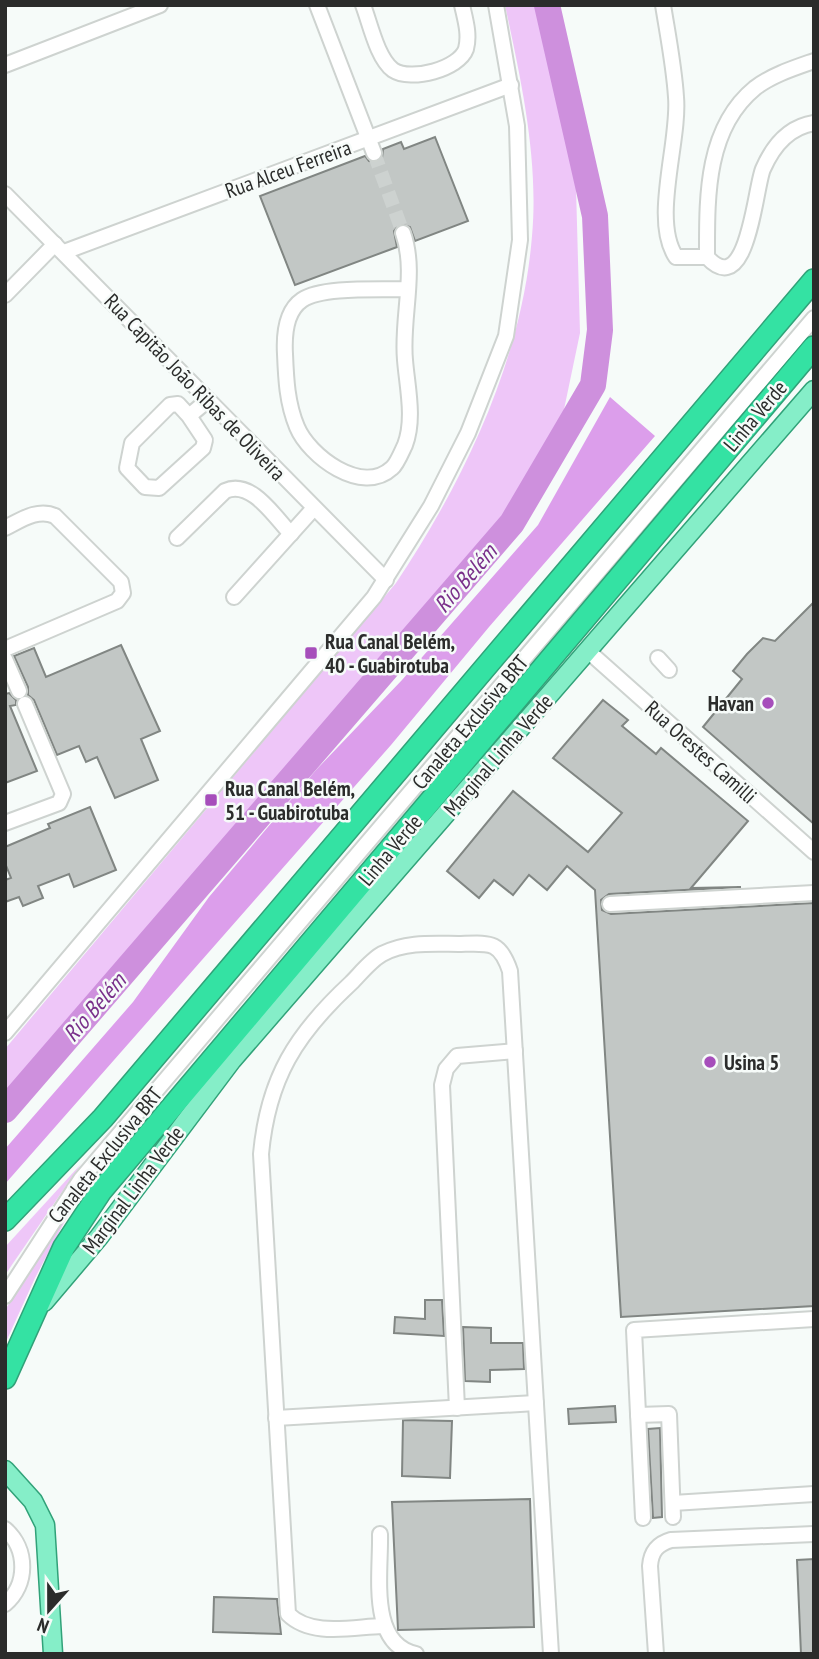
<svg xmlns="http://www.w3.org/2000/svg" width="819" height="1659" font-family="'PT Sans Narrow',sans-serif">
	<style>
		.green { fill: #eec6f8 }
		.forest { fill: #dc9eeb }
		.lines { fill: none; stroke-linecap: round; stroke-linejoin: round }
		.river { stroke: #ce90dd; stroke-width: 26 }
		.building { fill: #c2c7c5; stroke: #818683; stroke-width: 2 }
		.minor-tunnel { stroke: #cdd2d0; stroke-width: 14; stroke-dasharray: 14 7; stroke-linecap: butt }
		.minor-casing { stroke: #ced3d0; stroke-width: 18 }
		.major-casing { stroke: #31a279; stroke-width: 21 }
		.highway-casing { stroke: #31a279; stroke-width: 24 }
		.minor { stroke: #fff; stroke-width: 14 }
		.major { stroke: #85eec8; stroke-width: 18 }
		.highway { stroke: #34e2a3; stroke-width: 21 }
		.poi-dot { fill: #a64ebb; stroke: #f6fbf9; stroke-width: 2.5 }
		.labels { text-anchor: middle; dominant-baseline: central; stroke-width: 5; stroke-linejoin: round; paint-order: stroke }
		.street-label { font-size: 21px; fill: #2b2c2b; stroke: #f6fbf9 }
		.poi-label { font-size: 21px; font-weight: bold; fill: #2b2c2b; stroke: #f6fbf9; text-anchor: start }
		.water-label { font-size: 23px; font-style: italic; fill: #79308a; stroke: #f6fbf9 }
	</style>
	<rect width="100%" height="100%" fill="#f6fbf9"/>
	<g class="green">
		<path d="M 505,5 L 538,5 L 575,151 L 580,333 L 562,419 L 507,518 L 5,1100 L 5,1049 L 396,583 C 464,481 522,360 532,236 C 539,160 521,80 505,5 Z"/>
		<polygon points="81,1164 5,1275 5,1247"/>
		<polygon points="77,1198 35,1278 5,1344 5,1310"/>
	</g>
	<polygon class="forest" points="610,397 655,436 489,627 391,745 5,1184 5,1149 133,1002 209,897 316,770 402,680 538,525"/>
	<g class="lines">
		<polyline class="river" points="5,1110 512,523 593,385 600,330 595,216 547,5"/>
	</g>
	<g class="building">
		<polygon points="435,137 468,221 415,241 410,227 400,224 394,231 397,247 295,285 260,196 365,156 369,161 377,162 382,158 383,149 401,142 404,149"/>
		<polygon points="814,602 814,824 703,727 742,679 733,671 747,654 763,638 775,641"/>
		<polygon points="121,645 160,731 141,739 158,780 115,798 97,757 86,762 79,746 57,755 34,700 28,695 28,687 14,656 34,648 46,677"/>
		<polygon points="9,693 16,700 16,705 10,706 37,771 5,783 5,694"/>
		<polygon points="603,700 628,720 622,726 656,754 661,748 748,821 691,888 741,887 609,894 601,900 602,910 611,914 814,903 814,1306 621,1317 595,890 567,866 547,890 529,875 513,895 494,880 479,898 447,871 513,791 588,852 622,813 553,758"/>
		<polygon points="90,807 116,870 74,887 69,874 38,886 43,898 23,906 19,897 5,902 5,880 11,878 5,863 5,847 50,828 48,824"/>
		<polygon points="425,1300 442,1300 444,1336 394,1333 395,1317 425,1319"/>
		<polygon points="463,1327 491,1328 491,1343 523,1343 524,1369 490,1370 490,1382 465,1381"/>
		<polygon points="615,1406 616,1422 569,1424 568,1409"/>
		<polygon points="403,1420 452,1421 450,1478 402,1476"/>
		<polygon points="660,1428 662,1517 653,1518 648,1429"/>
		<polygon points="530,1499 534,1627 398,1630 392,1502"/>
		<polygon points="814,1559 814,1654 801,1654 797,1560"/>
		<polygon points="214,1597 277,1599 281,1634 213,1632"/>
	</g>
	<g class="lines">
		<polyline class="minor-tunnel" points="374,153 403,233"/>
		<defs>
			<g id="minor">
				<polyline points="317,5 374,153"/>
				<path d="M 363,5 C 370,23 377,58 393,70 C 411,82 459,69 466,49 C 470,34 465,19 462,5"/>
				<path d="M 663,5 C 668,36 674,66 676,97 C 680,141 651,220 676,257 L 707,257"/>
				<path d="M 814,61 C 794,68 772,75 755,88 C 705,129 707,199 707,257 C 748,302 755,187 763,169 C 773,146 789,127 814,123"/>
				<polyline points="5,65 160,5"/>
				<polyline points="5,194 386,580"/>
				<path d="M 403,233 C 417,272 401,319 405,360 C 407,386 415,419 405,445 C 402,451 397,464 392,468 C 362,496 309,456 297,427 C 287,403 286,379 285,354 C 284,336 286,311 302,300 C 322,286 381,290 407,289"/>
				<polyline points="64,252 511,85"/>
				<polyline points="5,295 55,244"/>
				<polyline points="189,416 178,404 170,405 132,443 127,468 145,487 159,488 203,448 205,440 189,416 208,400"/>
				<path d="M 5,528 C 21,520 38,508 55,516 L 121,582 L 123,593 L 117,601 L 5,649"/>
				<path d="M 177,538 L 225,491 C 251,479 274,516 291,534"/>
				<polyline points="234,597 314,508"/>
				<polyline points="588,651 814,852"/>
				<polyline points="658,658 669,670"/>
				<polyline points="5,659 19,691"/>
				<polyline points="5,823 59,803 63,794 25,704"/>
				<polyline points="610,904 814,893"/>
				<polyline points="5,1033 374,597 431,506 468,433 506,336 520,240 517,126 496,5"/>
				<polyline points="5,1296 81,1179 814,318"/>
				<polyline points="457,1408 442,1085 446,1069 457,1056 515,1051"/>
				<polyline points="638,1415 669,1414 673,1517"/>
				<polyline points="276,1418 536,1403"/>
				<polyline points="673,1503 814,1494"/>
				<polyline points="643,1518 634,1330 814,1319"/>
				<path d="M 5,1529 C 28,1549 28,1585 5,1604"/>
				<path d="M 380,1534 C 381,1573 368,1644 416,1654"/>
				<path d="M 382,1626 C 352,1627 311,1637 288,1614 L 261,1154 C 268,1078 296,1034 351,983 C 360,974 371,960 382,954 C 407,941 435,944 461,944 C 490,943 500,941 510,971 L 551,1654"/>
				<path d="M 656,1654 L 650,1566 C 651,1552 657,1544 671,1540 L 814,1534"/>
			</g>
			<g id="major">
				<polyline points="44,1302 99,1237 232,1060 814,390"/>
				<polyline points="5,1470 33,1501 45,1525 53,1654"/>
			</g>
			<g id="highway">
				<polyline points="5,1220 103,1118 814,280"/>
				<polyline points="5,1378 64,1247 101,1191 814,347"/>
			</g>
		</defs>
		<use href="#minor" class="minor-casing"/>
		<use href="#major" class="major-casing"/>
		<use href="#highway" class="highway-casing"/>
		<use href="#minor" class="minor"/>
		<use href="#major" class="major"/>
		<use href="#highway" class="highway"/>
	</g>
	<g class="poi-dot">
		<rect x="304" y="646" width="14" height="14" rx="3.5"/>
		<circle cx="768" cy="703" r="7"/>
		<rect x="204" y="793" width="14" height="14" rx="3.5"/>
		<circle cx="710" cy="1062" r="7"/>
	</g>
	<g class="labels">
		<g class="street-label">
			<text transform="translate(288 169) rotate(-20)">Rua Alceu Ferreira</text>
			<text transform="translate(195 387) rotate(46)">Rua Capitão João Ribas de Oliveira</text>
			<text transform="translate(755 416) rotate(-50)">Linha Verde</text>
			<text transform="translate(470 722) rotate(-50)">Canaleta Exclusiva BRT</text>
			<text transform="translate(701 752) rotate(42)">Rua Orestes Camilli</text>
			<text transform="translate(498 755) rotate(-49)">Marginal Linha Verde</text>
			<text transform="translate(390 850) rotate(-50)">Linha Verde</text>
			<text transform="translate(105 1155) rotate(-51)">Canaleta Exclusiva BRT</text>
			<text transform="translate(133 1190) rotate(-53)">Marginal Linha Verde</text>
		</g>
		<g class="poi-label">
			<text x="325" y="641">Rua Canal Belém,<tspan x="325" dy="24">40 - Guabirotuba</tspan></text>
			<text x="754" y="703" text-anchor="end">Havan</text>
			<text x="225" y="788">Rua Canal Belém,<tspan x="225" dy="24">51 - Guabirotuba</tspan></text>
			<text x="724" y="1062">Usina 5</text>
		</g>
		<g class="water-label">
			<text transform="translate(465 578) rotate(-49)">Rio Belém</text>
			<text transform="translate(94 1007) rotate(-49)">Rio Belém</text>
		</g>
	</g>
	<rect width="819" height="1659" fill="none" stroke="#2b2c2b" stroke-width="14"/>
	<g transform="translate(49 1610) rotate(201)" stroke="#f6fbf9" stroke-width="5" paint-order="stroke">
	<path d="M0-5L12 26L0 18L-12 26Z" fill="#2b2c2b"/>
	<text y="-10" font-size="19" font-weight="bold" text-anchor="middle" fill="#2b2c2b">N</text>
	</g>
</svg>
